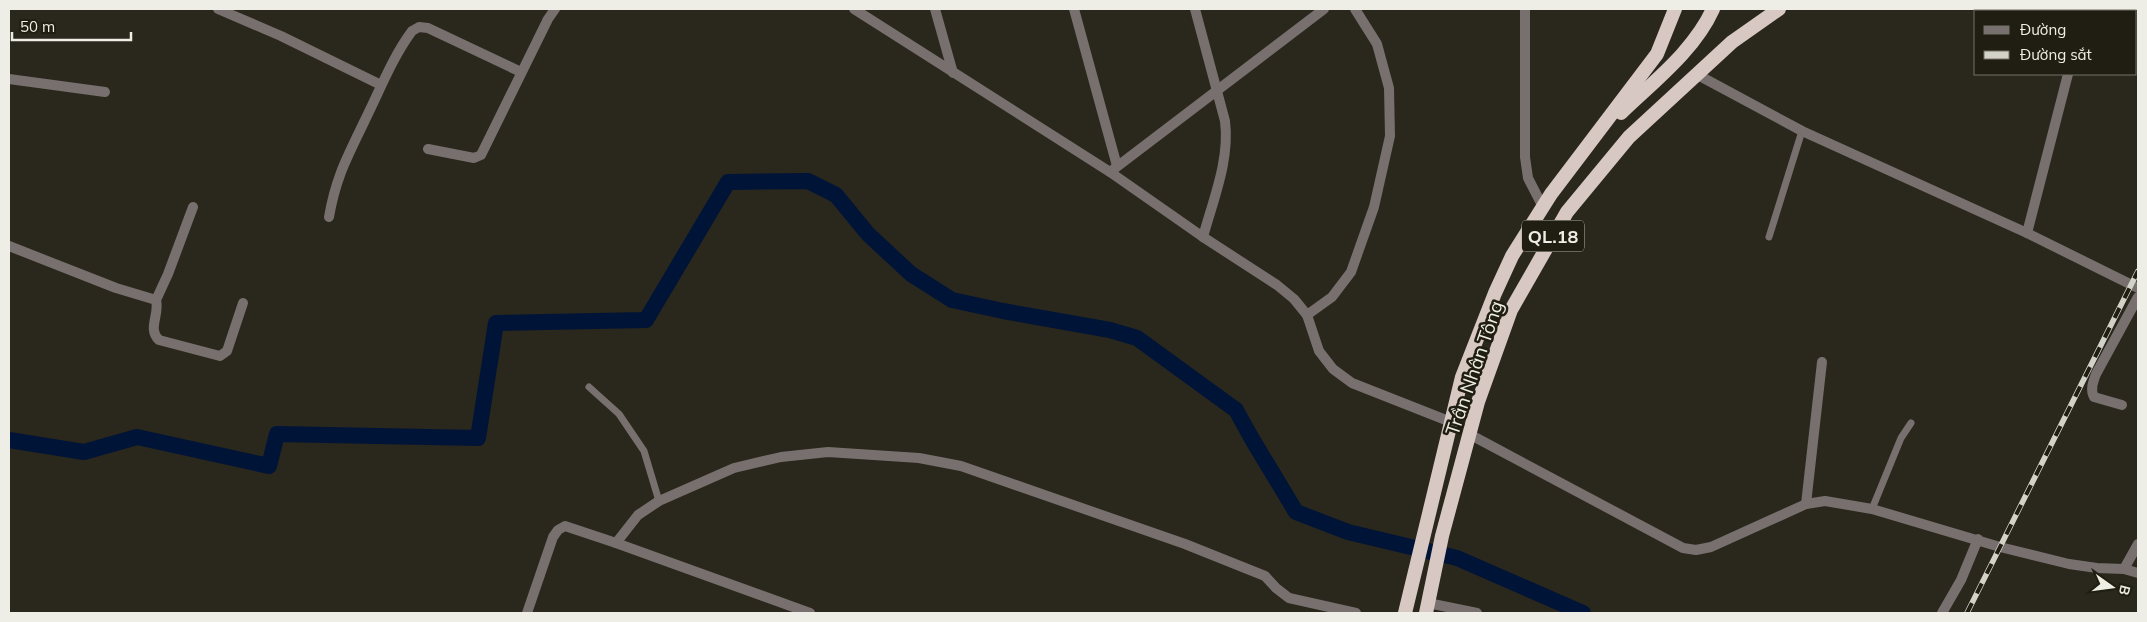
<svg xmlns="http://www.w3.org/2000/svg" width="2147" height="622" font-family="Mulish,sans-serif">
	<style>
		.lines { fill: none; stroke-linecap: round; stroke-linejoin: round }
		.canal { stroke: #001438; stroke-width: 16 }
		.service { stroke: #77706e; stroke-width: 7 }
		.minor { stroke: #77706e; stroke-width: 10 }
		.trunk { stroke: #d8c8c3; stroke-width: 14 }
		.rail-casing { stroke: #d3d2c9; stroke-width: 5.5 }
		.rail { stroke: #201e12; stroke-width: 4; stroke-dasharray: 11; stroke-linecap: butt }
		.labels { text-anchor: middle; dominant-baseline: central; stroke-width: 5; stroke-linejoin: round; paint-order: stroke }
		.shield { fill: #201e12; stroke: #b1b0a6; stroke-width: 1 }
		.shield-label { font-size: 18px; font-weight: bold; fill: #efeee6 }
		.street-label { font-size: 19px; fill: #efeee6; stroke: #201e12 }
	</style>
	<rect width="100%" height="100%" fill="#2a271c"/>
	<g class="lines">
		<polyline class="canal" points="9,440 84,452 137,437 269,466 277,434 478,438 496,323 646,320 728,182 808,181 836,195 868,234 911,274 952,300 1003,311 1110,330 1137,338 1236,410 1252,439 1296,512 1348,532 1457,558 1583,613"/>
		<g class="service">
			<polyline points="1769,237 1802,131"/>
			<polyline points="589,387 619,414 644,451 659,501"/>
			<polyline points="1872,509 1901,438 1911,423"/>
		</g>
		<g class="minor">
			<polyline points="218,9 281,36 381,85"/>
			<polyline points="854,9 1110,172 1203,237 1277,285 1294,299 1307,315 1319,351 1333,369 1352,383 1451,422"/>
			<polyline points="935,9 953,73"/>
			<polyline points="1074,9 1117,166"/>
			<path d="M 1195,9 L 1225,121 C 1230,160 1213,200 1203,237"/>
			<polyline points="1525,9 1525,157 1528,178 1543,207"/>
			<polyline points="2080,11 2081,9"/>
			<polyline points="1696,74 1802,131 2027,233 2138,288"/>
			<polyline points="9,79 105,92"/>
			<polyline points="428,149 474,158 481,155 548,19 555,9"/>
			<polyline points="1110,172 1324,9"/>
			<path d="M 329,217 C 336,176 348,156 365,120 C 380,90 392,58 412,31 L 419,27 L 428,28 L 521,72"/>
			<polyline points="2027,233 2068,74"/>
			<path d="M 9,246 L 116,288 L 156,300 C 160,314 147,329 159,340 L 220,356 L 227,351 L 243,303"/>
			<polyline points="156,300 168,274 193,207"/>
			<polyline points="1307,315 1332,297 1351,272 1374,207 1390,136 1389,88 1377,44 1355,9"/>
			<path d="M 2122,405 L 2094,397 C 2090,390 2093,382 2096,374 L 2138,297"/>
			<polyline points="1469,434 1683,548 1696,550 1711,547 1806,504 1825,501 1872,509 2000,547 2069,564 2097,568 2124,569 2138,573"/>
			<polyline points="1806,504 1822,362"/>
			<polyline points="616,543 638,515 659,501 734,468 781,457 828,452 919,458 961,466 1185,544 1265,576 1276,588 1289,598 1356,613"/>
			<polyline points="2124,569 2138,544"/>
			<polyline points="1428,603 1477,613"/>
			<polyline points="527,613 553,537 558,530 565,526 616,543 810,613"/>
			<polyline points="1942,613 1961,580 1978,539"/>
		</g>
		<g class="trunk">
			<path d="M 1621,113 C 1653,82 1694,51 1713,9"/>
			<polyline points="1405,613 1462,377 1495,293 1512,256 1551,194 1657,54 1675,9"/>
			<polyline points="1426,613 1442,536 1478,402 1511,310 1567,212 1629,137 1732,42 1779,9"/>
		</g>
		<defs>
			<polyline id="rail" points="1967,613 2138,271"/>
		</defs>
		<use href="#rail" class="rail-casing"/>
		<use href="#rail" class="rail"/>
	</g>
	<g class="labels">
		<rect class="shield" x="1522" y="220.5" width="62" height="31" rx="4"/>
		<g class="shield-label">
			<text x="1553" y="236">QL.18</text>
		</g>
		<g class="street-label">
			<text transform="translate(1474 368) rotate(-71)">Trần Nhân Tông</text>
		</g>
	</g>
	<rect width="2147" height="622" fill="none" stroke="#efeee6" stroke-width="20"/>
	<rect x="1974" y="10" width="162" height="65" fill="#201e12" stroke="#737167"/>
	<rect x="1984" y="26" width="25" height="8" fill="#77706e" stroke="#737167"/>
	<text x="2020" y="35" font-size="15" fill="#efeee6">Đường</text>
	<rect x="1984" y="51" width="25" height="8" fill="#d3d2c9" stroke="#737167"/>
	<text x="2020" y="60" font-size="15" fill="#efeee6">Đường sắt</text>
	<g transform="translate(2112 587) rotate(104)" stroke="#201e12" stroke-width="4" paint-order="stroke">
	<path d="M0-4L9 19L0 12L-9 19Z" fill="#efeee6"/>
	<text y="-8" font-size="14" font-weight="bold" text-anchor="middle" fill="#efeee6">B</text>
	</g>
	<path d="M12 32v8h119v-8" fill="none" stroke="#efeee6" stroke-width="2.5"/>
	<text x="20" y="32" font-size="15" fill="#efeee6" stroke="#201e12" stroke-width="4" paint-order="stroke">50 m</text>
</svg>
